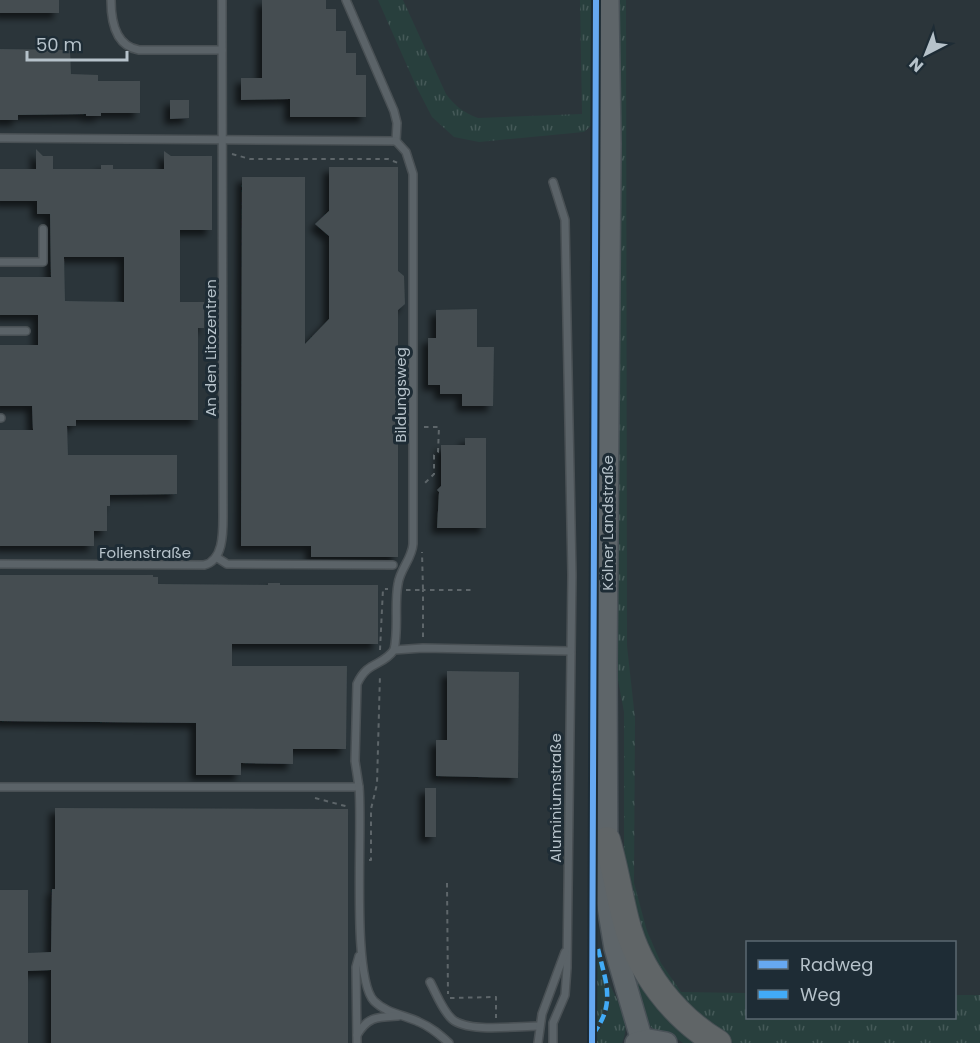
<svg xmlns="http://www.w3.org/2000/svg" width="980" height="1043" font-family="Poppins,sans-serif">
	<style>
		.grass { fill: url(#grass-tufts) }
		.building { fill: #444d51; fill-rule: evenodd; filter: url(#shadow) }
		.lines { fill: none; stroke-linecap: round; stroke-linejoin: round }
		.lane-casing { stroke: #495054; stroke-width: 10 }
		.primary-casing { stroke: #495157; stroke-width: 24 }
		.highway-casing { stroke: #485055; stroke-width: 28 }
		.path { stroke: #5e666a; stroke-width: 2; stroke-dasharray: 4.5 4.5; stroke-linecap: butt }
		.lane { stroke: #5b6368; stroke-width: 7 }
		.primary { stroke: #5e6569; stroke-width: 21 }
		.highway { stroke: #606567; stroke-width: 26 }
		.quiet { stroke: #42abf6; stroke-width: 4.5; stroke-dasharray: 9 4.5; stroke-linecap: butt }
		.cycleway-casing { stroke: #1e2c35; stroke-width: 10 }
		.cycleway { stroke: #66a8f1; stroke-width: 6 }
		.labels { text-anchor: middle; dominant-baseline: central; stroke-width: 6; stroke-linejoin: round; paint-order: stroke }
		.street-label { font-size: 15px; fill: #b6c2ca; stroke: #1e2c35 }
	</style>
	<defs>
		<pattern id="grass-tufts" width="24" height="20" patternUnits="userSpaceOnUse" patternTransform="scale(1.5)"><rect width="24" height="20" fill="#283f3d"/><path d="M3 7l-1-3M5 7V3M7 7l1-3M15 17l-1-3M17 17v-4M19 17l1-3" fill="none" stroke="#455958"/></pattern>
		<filter id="shadow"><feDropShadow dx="-5.5" dy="5.5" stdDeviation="3" flood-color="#0009"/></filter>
	</defs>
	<rect width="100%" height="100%" fill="#2b353a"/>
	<g class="grass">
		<path d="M 378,0 L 403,0 L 446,94 C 455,106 464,113 478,118 L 582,114 L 580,0 L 593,0 L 593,124 L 584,132 L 479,142 L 454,137 L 432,117 L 416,86 Z"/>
		<polygon points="618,0 626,0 627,646 635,718 634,883 647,931 661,963 681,992 747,993 748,1018 954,1018 955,995 980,995 980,1043 733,1043 705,1026 650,962 624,871 624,712 616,670"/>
		<path d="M 626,948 L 709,1043 L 683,1043 C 675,1035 662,1036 653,1029 C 641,1018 631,966 626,948 Z"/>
		<path d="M 595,958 L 598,958 C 606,985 613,1005 594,1030 Z"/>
		<path d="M 608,982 C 618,1001 632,1021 622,1043 L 594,1043 C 594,1035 598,1032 602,1025 C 609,1012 611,996 608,982 Z"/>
	</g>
	<g class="building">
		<rect x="0" y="0" width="59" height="13"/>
		<polygon points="262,0 326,0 326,9 336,9 336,31 346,31 346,53 356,53 356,75 366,75 366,117 290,117 290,99 241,100 241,78 262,78"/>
		<polygon points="0,49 70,50 71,74 98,75 98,81 140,81 140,113 101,113 101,116 86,116 86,114 18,115 18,120 0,120"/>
		<polygon points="170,100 189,100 189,118 170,119"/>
		<path d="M 36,149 L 43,156 L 53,156 L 53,169 L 101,169 L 101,165 L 113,165 L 113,169 L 164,169 L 164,151 L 171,156 L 212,156 L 212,230 L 180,230 L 180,302 L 204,302 L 204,328 L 198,328 L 198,420 L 76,420 L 76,426 L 67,426 L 68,455 L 177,455 L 177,494 L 110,495 L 110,506 L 107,506 L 107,531 L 94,531 L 94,546 L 0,546 L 0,430 L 33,430 L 32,406 L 0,406 L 0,345 L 38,345 L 38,315 L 0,315 L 0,277 L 51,277 L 50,214 L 37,214 L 37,201 L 0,201 L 0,169 L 36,169 ZM 64,257 L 124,257 L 124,302 L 65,301 Z"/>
		<polygon points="329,167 398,167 398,271 404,276 405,304 398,310 398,369 404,375 404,390 398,396 398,557 311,557 311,546 241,546 242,177 305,177 305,344 329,319 329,236 315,224 329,211"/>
		<polygon points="477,309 477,347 494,347 493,406 462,406 462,394 440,394 440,385 428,385 428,338 436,338 436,310"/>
		<polygon points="465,438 486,438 486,528 437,528 439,492 437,490 441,486 441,445 465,445"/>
		<polygon points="0,575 153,575 153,577 158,577 158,584 268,585 268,583 280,583 280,585 378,585 378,644 232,644 232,666 347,666 346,749 293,749 293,764 241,763 241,775 196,775 196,723 0,721"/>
		<polygon points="447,671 519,672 518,778 436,776 436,740 447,740"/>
		<rect x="425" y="788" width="11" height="49"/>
		<polygon points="55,808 348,809 348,1043 51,1043 51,970 28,971 28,1043 0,1043 0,890 28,890 28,953 51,952 52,889 55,889"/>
	</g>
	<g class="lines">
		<defs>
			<g id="lane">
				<path d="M 111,0 C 111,20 115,46 139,50 L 222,50"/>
				<polyline points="346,0 394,111 397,123 396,141"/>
				<polyline points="0,138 396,141"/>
				<polyline points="553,182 565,220 572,575 567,968 565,995 553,1023 553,1043"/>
				<polyline points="0,262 43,262 43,229"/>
				<polyline points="0,331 26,331"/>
				<polyline points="0,418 1,418"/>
				<polyline points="216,557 227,564 393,565"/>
				<path d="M 0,564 L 204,565 C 223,561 223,534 223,517 L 222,0"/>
				<path d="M 394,650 C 399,628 394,605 398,584 C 400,569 412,559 413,544 L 413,174 L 406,152 L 396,141"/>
				<path d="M 0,787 L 359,787 L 355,761 L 357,684 C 368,660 382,667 394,650 L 423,648 L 570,651"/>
				<path d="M 359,787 C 363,828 351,977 374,1001 C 386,1013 404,1015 419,1022 C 431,1027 440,1035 449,1043"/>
				<path d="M 430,982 C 436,993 442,1010 452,1019 C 467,1033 518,1026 539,1026"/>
				<path d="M 357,1035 C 368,1016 378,1017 398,1016"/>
				<polyline points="357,1043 356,967 359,956"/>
				<polyline points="538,1043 542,1014 565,952"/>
			</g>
			<g id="primary">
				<polyline points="608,0 610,144 606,668 607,900 615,948 642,1041"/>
				<polyline points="636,1043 649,1040 666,1043"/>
			</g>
			<path id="highway" d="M 607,840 C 615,867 619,894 626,921 C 639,971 673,1016 718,1043"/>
		</defs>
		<use href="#lane" class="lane-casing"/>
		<use href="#primary" class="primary-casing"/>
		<use href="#highway" class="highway-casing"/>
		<g class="path">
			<polyline points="232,154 250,159 388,159 398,163"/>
			<polyline points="424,427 439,427 438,452 434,455 434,474 424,484"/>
			<polyline points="406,590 423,590 422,552"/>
			<polyline points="423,637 423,590 475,590"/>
			<polyline points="380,650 383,589 388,589"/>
			<polyline points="315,798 349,807"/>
			<polyline points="369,860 371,860 371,809 377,784 380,674"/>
			<polyline points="447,883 448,994"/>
			<polyline points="450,998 496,997 496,1018"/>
		</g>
		<use href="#lane" class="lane"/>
		<use href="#primary" class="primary"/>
		<use href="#highway" class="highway"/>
		<path class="quiet" d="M 593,1034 C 616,1004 606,983 598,949"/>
		<defs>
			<polyline id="cycleway" points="592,1043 596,0"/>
		</defs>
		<use href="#cycleway" class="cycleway-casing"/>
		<use href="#cycleway" class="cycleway"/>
	</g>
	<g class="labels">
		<g class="street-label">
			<text transform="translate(210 348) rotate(-90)">An den Litozentren</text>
			<text transform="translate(400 395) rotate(-90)">Bildungsweg</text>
			<text transform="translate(607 523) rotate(-90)">Kölner Landstraße</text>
			<text x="145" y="552">Folienstraße</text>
			<text transform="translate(555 798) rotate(-90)">Aluminiumstraße</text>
		</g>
	</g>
	<rect x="746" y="941" width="210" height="78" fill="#1e2c35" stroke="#5b6871" stroke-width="1.5"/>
	<rect x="758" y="960" width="30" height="9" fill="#66a8f1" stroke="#5b6871" stroke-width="1.5"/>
	<text x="800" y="971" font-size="18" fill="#b6c2ca">Radweg</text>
	<rect x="758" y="990" width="30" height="9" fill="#42abf6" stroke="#5b6871" stroke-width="1.5"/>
	<text x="800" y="1001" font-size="18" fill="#b6c2ca">Weg</text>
	<g transform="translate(926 54) rotate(222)" stroke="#1e2c35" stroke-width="4.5" paint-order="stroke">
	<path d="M0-4.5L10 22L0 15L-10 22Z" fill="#b6c2ca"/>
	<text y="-9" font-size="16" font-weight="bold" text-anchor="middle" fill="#b6c2ca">N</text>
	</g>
	<path d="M27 51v9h100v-9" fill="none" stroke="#b6c2ca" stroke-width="3"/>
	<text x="36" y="51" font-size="18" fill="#b6c2ca" stroke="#1e2c35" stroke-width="4.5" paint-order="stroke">50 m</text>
</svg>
